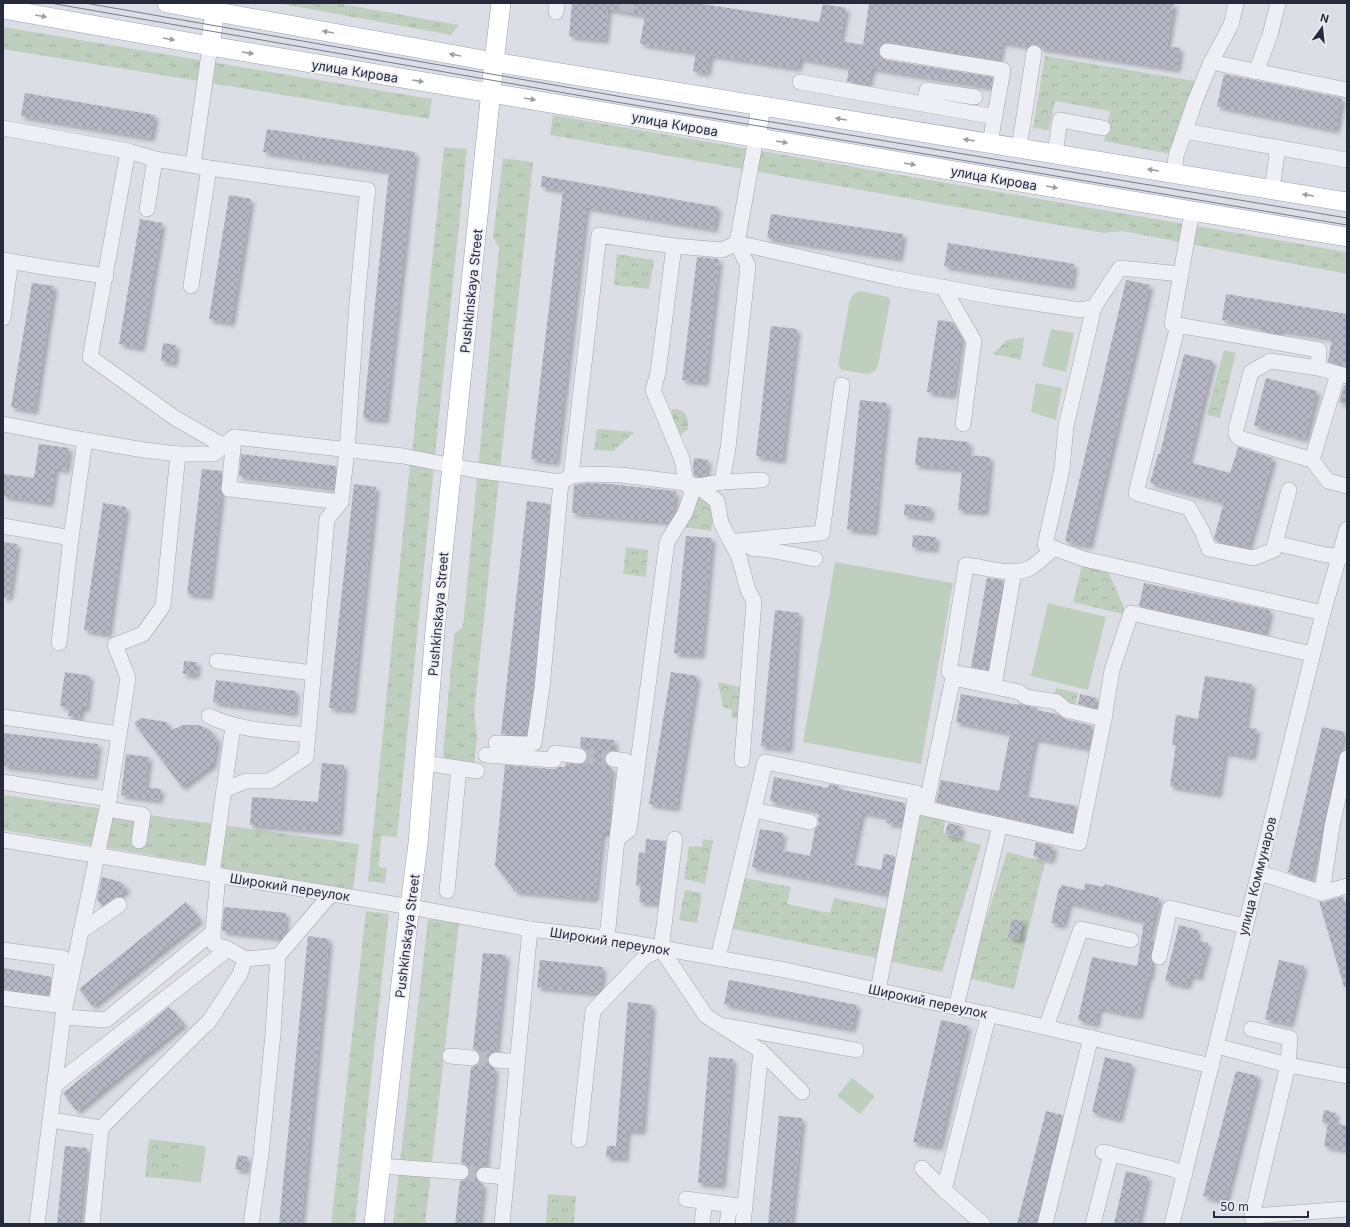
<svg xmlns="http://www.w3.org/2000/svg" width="1350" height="1227" font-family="Inter,sans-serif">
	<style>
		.grass { fill: url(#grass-tufts) }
		.forest { fill: url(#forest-crowns) }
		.wetland { fill: url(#wetland-marsh) }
		.garden { fill: #bfcfbd }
		.building { fill: url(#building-cross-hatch); filter: url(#shadow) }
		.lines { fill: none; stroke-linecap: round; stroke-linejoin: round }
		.minor-tunnel { stroke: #b8bac4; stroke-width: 15; stroke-dasharray: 15 8; stroke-linecap: butt }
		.minor-casing { stroke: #a2a4af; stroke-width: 16 }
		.major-casing { stroke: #9ca0b1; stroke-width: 20 }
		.minor { stroke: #eeeff4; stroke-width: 15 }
		.major { stroke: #fff; stroke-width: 19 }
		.tram { stroke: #767b8e; stroke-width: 1 }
		.oneway { fill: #9d9fa7 }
		.labels { text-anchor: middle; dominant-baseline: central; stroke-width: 3.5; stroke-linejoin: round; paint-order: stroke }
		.street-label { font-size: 13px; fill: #262a3b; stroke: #ebedf3 }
	</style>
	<defs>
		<pattern id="grass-tufts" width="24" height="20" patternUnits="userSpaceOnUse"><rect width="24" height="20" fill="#bfcfbd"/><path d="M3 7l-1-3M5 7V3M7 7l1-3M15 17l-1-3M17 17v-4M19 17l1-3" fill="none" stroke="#a4b2a3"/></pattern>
		<pattern id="forest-crowns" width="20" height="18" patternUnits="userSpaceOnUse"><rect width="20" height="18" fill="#bfcfbd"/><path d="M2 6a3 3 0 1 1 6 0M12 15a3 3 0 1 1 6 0" fill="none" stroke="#a4b2a3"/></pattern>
		<pattern id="wetland-marsh" width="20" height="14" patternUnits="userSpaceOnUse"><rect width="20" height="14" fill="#bfcfbd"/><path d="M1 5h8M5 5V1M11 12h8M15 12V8" fill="none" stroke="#a4b2a3"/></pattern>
		<pattern id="building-cross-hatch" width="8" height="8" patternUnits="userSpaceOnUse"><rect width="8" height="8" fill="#b6b9c5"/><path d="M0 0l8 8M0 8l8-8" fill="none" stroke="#9497a1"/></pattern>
		<filter id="shadow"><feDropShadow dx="3.5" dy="3.5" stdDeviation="2" flood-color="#0004"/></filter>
	</defs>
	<rect width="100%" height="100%" fill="#dcdee6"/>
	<g class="grass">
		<polygon points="277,3 336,3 459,25 451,35"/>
		<polygon points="3,27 432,99 429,119 3,49"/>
		<polygon points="553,115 1347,252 1347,274 1122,231 1104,233 550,135"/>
		<polygon points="444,147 467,149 435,455 412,453"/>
		<polygon points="503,158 533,162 474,712 477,737 474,766 446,763 443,754 454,634 463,627 499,248 493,237"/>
		<polygon points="410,464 434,467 397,837 381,836 379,867 387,868 385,883 368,881"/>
		<polygon points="3,795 359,844 353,890 3,830"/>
		<polygon points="366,911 389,914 355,1224 331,1224"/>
		<polygon points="428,919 459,923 425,1224 393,1224"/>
	</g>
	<g class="forest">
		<polygon points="1045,56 1195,81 1170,154 1104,141 1110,111 1055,101 1049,130 1033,128"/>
		<polygon points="617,254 654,260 649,289 614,285"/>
		<polygon points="1024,337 1021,360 993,354 1007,340"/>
		<polygon points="1218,373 1230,377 1220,418 1207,415"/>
		<polygon points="597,429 635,432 613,451 594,450"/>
		<polygon points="696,493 709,499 714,514 711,531 685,527"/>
		<polygon points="626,547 648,550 646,577 623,574"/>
		<polygon points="1082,565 1108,570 1127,615 1073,602"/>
		<polygon points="718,682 740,687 738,719 732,718 732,710 723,707"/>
		<polygon points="1056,688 1078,693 1076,704 1054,699"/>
		<polygon points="917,809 946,815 943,834 981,845 942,972 889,961"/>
		<polygon points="703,839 713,841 705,884 684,879 689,846 702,847"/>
		<polygon points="1007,852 1045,862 1014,989 968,978"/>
		<polygon points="730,875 791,887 787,904 830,913 834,898 892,910 881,959 719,926"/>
		<polygon points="685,890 702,893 697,923 679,920"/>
		<polygon points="149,1139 183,1143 179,1180 145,1177"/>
		<polygon points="548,1194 576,1196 574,1224 546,1223"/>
	</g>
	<polygon class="wetland" points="672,409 678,409 685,413 688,421 688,429 679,436 671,414"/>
	<g class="garden">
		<polygon points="860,291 888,297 890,299 890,302 878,366 876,370 868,374 842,370 838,365 850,299 855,293"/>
		<polygon points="1051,329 1074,333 1066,372 1042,366"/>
		<polygon points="1224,350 1236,353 1230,377 1218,373"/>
		<polygon points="1036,383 1062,388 1056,420 1031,412"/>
		<polygon points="835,562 953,583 921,764 803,742"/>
		<polygon points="1048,603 1106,617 1088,690 1031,676"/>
		<polygon points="852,1078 875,1096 860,1114 837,1096"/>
		<polygon points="183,1143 206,1146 201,1183 179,1180"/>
	</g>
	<g class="building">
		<polygon points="572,3 696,3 819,22 823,4 846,8 840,41 863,45 869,3 1174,3 1167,46 1180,48 1177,69 1041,48 1036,44 1029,46 1002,42 999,60 888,42 883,43 880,45 878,49 879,55 882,58 886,60 993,77 991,87 872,68 868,85 847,81 849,67 800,58 798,68 710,55 707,73 693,71 696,52 640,44 645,15 608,9 605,40 569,36"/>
		<polygon points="1224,74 1342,98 1336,130 1217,106"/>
		<polygon points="25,93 155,115 151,138 21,116"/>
		<polygon points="267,129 415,152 385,420 363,418 389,171 263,152"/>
		<polygon points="542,176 718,207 714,229 586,207 556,462 531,459 563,190 541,187"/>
		<polygon points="229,195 251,199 231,323 209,319"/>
		<polygon points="771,214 903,234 899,258 767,238"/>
		<polygon points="140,219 162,223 141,348 119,344"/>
		<polygon points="948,243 1074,264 1071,286 944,266"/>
		<polygon points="697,257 719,259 705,382 682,380"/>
		<polygon points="1126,280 1150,285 1089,546 1065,541"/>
		<polygon points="32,283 54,286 34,411 11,407"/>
		<polygon points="1226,294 1347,314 1347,366 1328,362 1332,338 1279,330 1278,334 1260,330 1261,327 1222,320"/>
		<polygon points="938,320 953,322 961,337 953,395 927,392"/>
		<polygon points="771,326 797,329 782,460 756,456"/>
		<polygon points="163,343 176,345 174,363 161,361"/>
		<polygon points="1184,354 1213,361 1188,462 1230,473 1238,447 1273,458 1248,548 1216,541 1214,538 1224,502 1150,483 1158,454 1160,454"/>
		<polygon points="1266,378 1317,391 1305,439 1254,425"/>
		<polygon points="1346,385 1347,385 1347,405 1339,402 1344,386"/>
		<polygon points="860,400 887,403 874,532 847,529"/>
		<polygon points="918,437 969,442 968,455 990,457 985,512 958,510 962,469 915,465"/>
		<polygon points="39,444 69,448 66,470 55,468 50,503 3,496 3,474 34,478"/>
		<polygon points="241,454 336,466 334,488 239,476"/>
		<polygon points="694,458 708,460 706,475 698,477 694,476 693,467"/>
		<polygon points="202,469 222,471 220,488 221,494 209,596 187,594"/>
		<polygon points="588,483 609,484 676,491 673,515 669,522 572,513 574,485"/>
		<polygon points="354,484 376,487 352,710 329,708"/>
		<polygon points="527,501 550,504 533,687 526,735 501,734"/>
		<polygon points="103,503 126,507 108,634 84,630"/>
		<polygon points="905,504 931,507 930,518 904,515"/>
		<polygon points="913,535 936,537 935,549 912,547"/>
		<polygon points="686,536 712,538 701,655 674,653"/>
		<polygon points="3,542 17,544 9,597 3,597"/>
		<polygon points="987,578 1003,580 988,670 971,667"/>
		<polygon points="1144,583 1270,610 1265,633 1139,606"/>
		<polygon points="775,610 799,613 789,749 761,746"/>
		<polygon points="184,661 197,662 196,675 183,674"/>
		<polygon points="65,672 90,676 86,708 81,708 79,718 68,716 69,707 60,706"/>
		<polygon points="671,672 697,676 676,808 649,804"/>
		<polygon points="1205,676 1252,684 1245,727 1257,729 1252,757 1225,752 1218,794 1170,786 1176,745 1172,745 1176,715 1198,719"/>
		<polygon points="216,680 296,691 294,713 213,702"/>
		<polygon points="961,694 1018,705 1018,703 1020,704 1037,708 1036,710 1057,714 1064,719 1093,726 1089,748 1035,738 1024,796 1077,806 1072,832 936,802 941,780 999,791 1010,733 956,722"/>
		<polygon points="1080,694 1097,698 1094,707 1078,704"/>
		<polygon points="141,718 166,722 172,730 183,725 199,725 210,730 217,740 213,764 182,787 134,723"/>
		<polygon points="1322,727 1345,732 1338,756 1310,880 1288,872"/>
		<polygon points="3,733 98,744 94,776 3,766"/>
		<polygon points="581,737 614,740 614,750 606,753 604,758 605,763 607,766 612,768 608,804 612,805 609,833 602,833 595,899 515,891 495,865 505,765 553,769 559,767 565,767 566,763 582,764 586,761 588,757 587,753 585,749 580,747"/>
		<polygon points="126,754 149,757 145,787 161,789 159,800 121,795"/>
		<polygon points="322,763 344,765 339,832 250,825 252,797 318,802"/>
		<polygon points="774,777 828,788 829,784 839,786 839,789 905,803 901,825 886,823 888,817 862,812 851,864 881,870 884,854 895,856 888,894 752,867 760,829 783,833 780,850 810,856 815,829 819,824 818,818 819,811 770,801"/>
		<polygon points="948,823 962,826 959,837 945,834"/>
		<polygon points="646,839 666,841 658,903 639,902 641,886 636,885 639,852 645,853"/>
		<polygon points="1036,842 1054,847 1051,860 1033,856"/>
		<polygon points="102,877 121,882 127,890 102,906 97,899"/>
		<polygon points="1085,883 1103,887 1104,884 1159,898 1149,938 1154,939 1150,955 1152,963 1150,977 1148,976 1139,1016 1099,1008 1096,1024 1078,1020 1092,957 1137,966 1144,921 1069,902 1063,925 1051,923 1059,888 1061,888 1061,885 1084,890"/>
		<polygon points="1343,896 1347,909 1347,987 1344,987 1319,901 1324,902"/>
		<polygon points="186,902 200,920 93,1006 79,989"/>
		<polygon points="224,907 286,913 284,936 282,938 222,931"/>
		<polygon points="1012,919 1023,921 1019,940 1008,937"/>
		<polygon points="1179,925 1198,930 1196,940 1208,943 1199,977 1190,975 1187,986 1165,981"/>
		<polygon points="308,936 329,939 301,1224 279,1224"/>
		<polygon points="483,953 506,955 496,1051 493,1052 489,1054 487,1060 488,1064 495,1069 485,1166 480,1167 476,1170 475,1174 476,1179 479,1183 483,1184 479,1224 455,1224 460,1181 465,1180 468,1177 470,1173 469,1168 466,1164 461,1163 471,1067 476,1066 480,1063 481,1059 480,1054 477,1050 473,1049"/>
		<polygon points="540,960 603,967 600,990 598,993 537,987"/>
		<polygon points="1279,960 1304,966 1290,1024 1265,1019"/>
		<polygon points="3,968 51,977 48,995 3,989"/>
		<polygon points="729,980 857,1005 852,1029 724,1004"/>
		<polygon points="628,1002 652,1005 642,1131 627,1130 625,1158 606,1157 607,1146 616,1146"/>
		<polygon points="169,1007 184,1024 77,1111 63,1093"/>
		<polygon points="941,1020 968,1026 939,1147 913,1142"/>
		<polygon points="709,1057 733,1059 722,1185 698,1183"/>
		<polygon points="1105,1057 1132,1064 1119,1119 1092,1112"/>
		<polygon points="1236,1071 1258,1076 1225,1202 1203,1196"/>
		<polygon points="1324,1110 1336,1113 1334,1123 1347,1126 1347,1150 1324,1146 1328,1123 1322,1122"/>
		<polygon points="1046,1111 1062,1115 1036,1224 1017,1224"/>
		<polygon points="779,1116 802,1118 791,1224 768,1224"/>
		<polygon points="65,1146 87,1148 79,1224 57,1224"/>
		<polygon points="238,1155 248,1157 245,1171 235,1169"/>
		<polygon points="1126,1171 1148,1177 1138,1224 1114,1224"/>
	</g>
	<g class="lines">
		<g class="minor-tunnel">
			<polyline points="626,12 627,3"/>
			<polyline points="579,756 613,759"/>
			<polyline points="472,1058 496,1060"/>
			<polyline points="461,1172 484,1175"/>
		</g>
		<defs>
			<g id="minor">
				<polyline points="556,12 557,3"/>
				<polyline points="887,51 1003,70 990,143"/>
				<polyline points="1211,62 1347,90"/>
				<polyline points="1256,72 1270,35 1278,3"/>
				<polyline points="800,82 995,117"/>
				<polyline points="924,104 927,90 975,97"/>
				<polyline points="3,128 128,151 155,159 209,168 368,190 366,205 357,303 347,450 341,502 327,519 306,757 270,781 246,781 224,790"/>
				<polyline points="1185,131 1347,160"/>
				<polyline points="1019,148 1034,53"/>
				<polyline points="128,151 90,357 175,418 224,446"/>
				<polyline points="1055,154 1060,120 1103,128"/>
				<polyline points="193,165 210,46"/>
				<polyline points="1174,173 1176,156 1195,101 1211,62 1231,25 1236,3"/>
				<polyline points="1272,189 1278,147"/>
				<polyline points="147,209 155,159"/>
				<polyline points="1192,211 1172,324 1319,350 1318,368 1347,376"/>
				<polyline points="3,260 50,268 106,276"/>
				<polyline points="191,286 209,168"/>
				<polyline points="943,287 974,341 963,424"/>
				<polyline points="1094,307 1066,426 1062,469 1045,545 1084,559 1323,613"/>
				<polyline points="3,318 11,261"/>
				<polyline points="1178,325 1136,493 1189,508 1202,531 1209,549 1253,558 1274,550 1275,543"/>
				<polyline points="1318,368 1270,361 1251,372 1236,429 1236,434 1239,438 1312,460 1338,374"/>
				<polyline points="3,424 85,440 144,450 178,454 214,454 234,437 403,456 474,470 561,482 571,476 599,235 674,246 722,250 737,243 892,278 995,297 1080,310 1094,307 1120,268 1181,274"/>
				<polyline points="234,437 229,489 341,502"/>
				<polyline points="1312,460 1328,481 1347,486"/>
				<polyline points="571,476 588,474 621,475 686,483 697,486 717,501 721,523 739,557 748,590 754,601 742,760"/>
				<polyline points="722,482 762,480"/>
				<polyline points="697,486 722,482 728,448 748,266 737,243 756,138"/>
				<polyline points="1289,490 1275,543 1326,555 1347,556"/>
				<polyline points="3,526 71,538 85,440"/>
				<polyline points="737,541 822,533 842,385"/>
				<polyline points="741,543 752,548 770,550 815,559"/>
				<path d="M 1014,572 L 995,680 L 949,672 L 966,565 C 985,567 1013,577 1030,568 C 1039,563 1047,554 1054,548"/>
				<polyline points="59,643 71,538"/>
				<polyline points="217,661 313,673"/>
				<path d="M 209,716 C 239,731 275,731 307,735"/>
				<polyline points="3,717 118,734"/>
				<polyline points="496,743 527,744 534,743 542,688 561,482"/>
				<polyline points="486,755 554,760 555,753 579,756"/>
				<polyline points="613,759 626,761 617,839"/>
				<polyline points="425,763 477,771"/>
				<polyline points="3,782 109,799"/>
				<polyline points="916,793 927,801 953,678 1019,692 1026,697 1057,702 1066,710 1104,719"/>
				<polyline points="107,809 143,815 139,841"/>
				<polyline points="754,810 810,822"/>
				<polyline points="1000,825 1079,843 1104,719 1112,670 1131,613 1312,654"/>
				<polyline points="675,839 661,949 706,1016 761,1051 802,1092"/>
				<polyline points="3,840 411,907 530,929 605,938 785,970 1014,1020 1212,1066"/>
				<polyline points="212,874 233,726"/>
				<polyline points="1258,874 1270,876 1322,893 1347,886"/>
				<polyline points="447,891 459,768"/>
				<polyline points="1322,893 1332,826 1347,758"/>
				<polyline points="80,932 119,905"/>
				<polyline points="213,932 214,944 228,949 245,959 278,956"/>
				<polyline points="605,938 608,928 617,839 629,830 667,542 685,513 692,493 690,488 686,483 682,459 653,390 658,373 674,246"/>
				<polyline points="3,950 63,958 56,1005 3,998"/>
				<polyline points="1159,957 1170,908 1245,926"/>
				<polyline points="718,958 765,762 916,793 914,806 1000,825 956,1007"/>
				<polyline points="878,990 914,806"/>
				<polyline points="63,1017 106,1020 213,932 218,875"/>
				<polyline points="727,1026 856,1050"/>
				<polyline points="1046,1027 1081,929 1131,940"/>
				<polyline points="1251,1029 1290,1038 1288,1065 1252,1216 1255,1224"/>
				<polyline points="1217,1046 1288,1065 1347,1076"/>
				<polyline points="450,1056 472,1058"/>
				<polyline points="496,1060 517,1062"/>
				<polyline points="55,1085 228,949"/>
				<polyline points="51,1120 101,1128 92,1224"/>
				<polyline points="101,1128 208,1022 208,1023 240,974 245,959"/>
				<polyline points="579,1140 593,1011 645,957 661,949"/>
				<polyline points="1103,1152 1169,1168 1185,1174"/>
				<polyline points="380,1166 461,1172"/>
				<polyline points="922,1168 944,1190 983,1224"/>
				<polyline points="484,1175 506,1177"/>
				<polyline points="944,1190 989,1014"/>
				<polyline points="686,1199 745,1207"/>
				<polyline points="1252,1216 1347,1209"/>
				<polyline points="37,1224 63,1017 109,799 128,678 115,645 143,634 163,606 178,454"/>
				<polyline points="251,1224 261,1154 273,1034 278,956 331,894"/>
				<polyline points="502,1224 530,929"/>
				<polyline points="702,1224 705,1201"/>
				<polyline points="727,1224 730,1205"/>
				<polyline points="743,1224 761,1051"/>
				<polyline points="1045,1224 1091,1037"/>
				<polyline points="1093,1224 1111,1154"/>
				<polyline points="1172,1224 1323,613 1347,529"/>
			</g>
			<g id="major">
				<polyline points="167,3 494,62 1347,202"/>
				<polyline points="3,9 210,46 491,93 1347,237"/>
				<polyline points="210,46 213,25 214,11"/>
				<polyline points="756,138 761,106"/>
				<polyline points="374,1224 408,921 418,844 435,630 494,62 501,3"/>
			</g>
		</defs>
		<use href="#minor" class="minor-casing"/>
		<use href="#major" class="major-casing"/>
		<use href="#minor" class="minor"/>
		<use href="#major" class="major"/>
		<g class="tram">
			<polyline points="50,3 628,104 1347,225"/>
			<polyline points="85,3 634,99 1347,218"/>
		</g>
	</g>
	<defs><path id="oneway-solid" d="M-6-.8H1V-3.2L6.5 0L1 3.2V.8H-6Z"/></defs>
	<g class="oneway">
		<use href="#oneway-solid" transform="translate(41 16) rotate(10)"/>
		<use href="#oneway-solid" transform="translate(328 32) rotate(-170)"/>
		<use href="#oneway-solid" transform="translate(169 39) rotate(10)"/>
		<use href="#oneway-solid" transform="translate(248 53) rotate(9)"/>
		<use href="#oneway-solid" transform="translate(455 55) rotate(-170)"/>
		<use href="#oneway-solid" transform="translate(418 81) rotate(9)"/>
		<use href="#oneway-solid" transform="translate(530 99) rotate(10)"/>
		<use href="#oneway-solid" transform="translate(841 119) rotate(-171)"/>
		<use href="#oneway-solid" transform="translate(969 140) rotate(-171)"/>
		<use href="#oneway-solid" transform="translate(782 142) rotate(10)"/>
		<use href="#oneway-solid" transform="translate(910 164) rotate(10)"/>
		<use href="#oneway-solid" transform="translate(1153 170) rotate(-171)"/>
		<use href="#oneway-solid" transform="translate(1052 187) rotate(10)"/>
		<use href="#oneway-solid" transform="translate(1308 195) rotate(-171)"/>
	</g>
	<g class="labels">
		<g class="street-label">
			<text transform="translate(355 71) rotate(9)">улица Кирова</text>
			<text transform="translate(675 124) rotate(10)">улица Кирова</text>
			<text transform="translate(994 178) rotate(10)">улица Кирова</text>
			<text transform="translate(471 291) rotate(-84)">Pushkinskaya Street</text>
			<text transform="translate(438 614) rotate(-85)">Pushkinskaya Street</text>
			<text transform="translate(1257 876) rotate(-76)">улица Коммунаров</text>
			<text transform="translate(290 887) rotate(9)">Широкий переулок</text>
			<text transform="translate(407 936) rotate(-83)">Pushkinskaya Street</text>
			<text transform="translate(610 941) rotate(9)">Широкий переулок</text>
			<text transform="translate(928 1001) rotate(12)">Широкий переулок</text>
		</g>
	</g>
	<rect width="1350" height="1227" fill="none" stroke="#262a3b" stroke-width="8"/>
	<g transform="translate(1322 28) rotate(15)" stroke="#ebedf3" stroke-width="3" paint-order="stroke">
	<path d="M0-3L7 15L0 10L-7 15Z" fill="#262a3b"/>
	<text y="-6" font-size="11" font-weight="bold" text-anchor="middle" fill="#262a3b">N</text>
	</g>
	<path d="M1214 1211v6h94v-6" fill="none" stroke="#262a3b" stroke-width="2"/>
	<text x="1220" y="1211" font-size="12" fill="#262a3b" stroke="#ebedf3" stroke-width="3" paint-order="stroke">50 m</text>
</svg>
